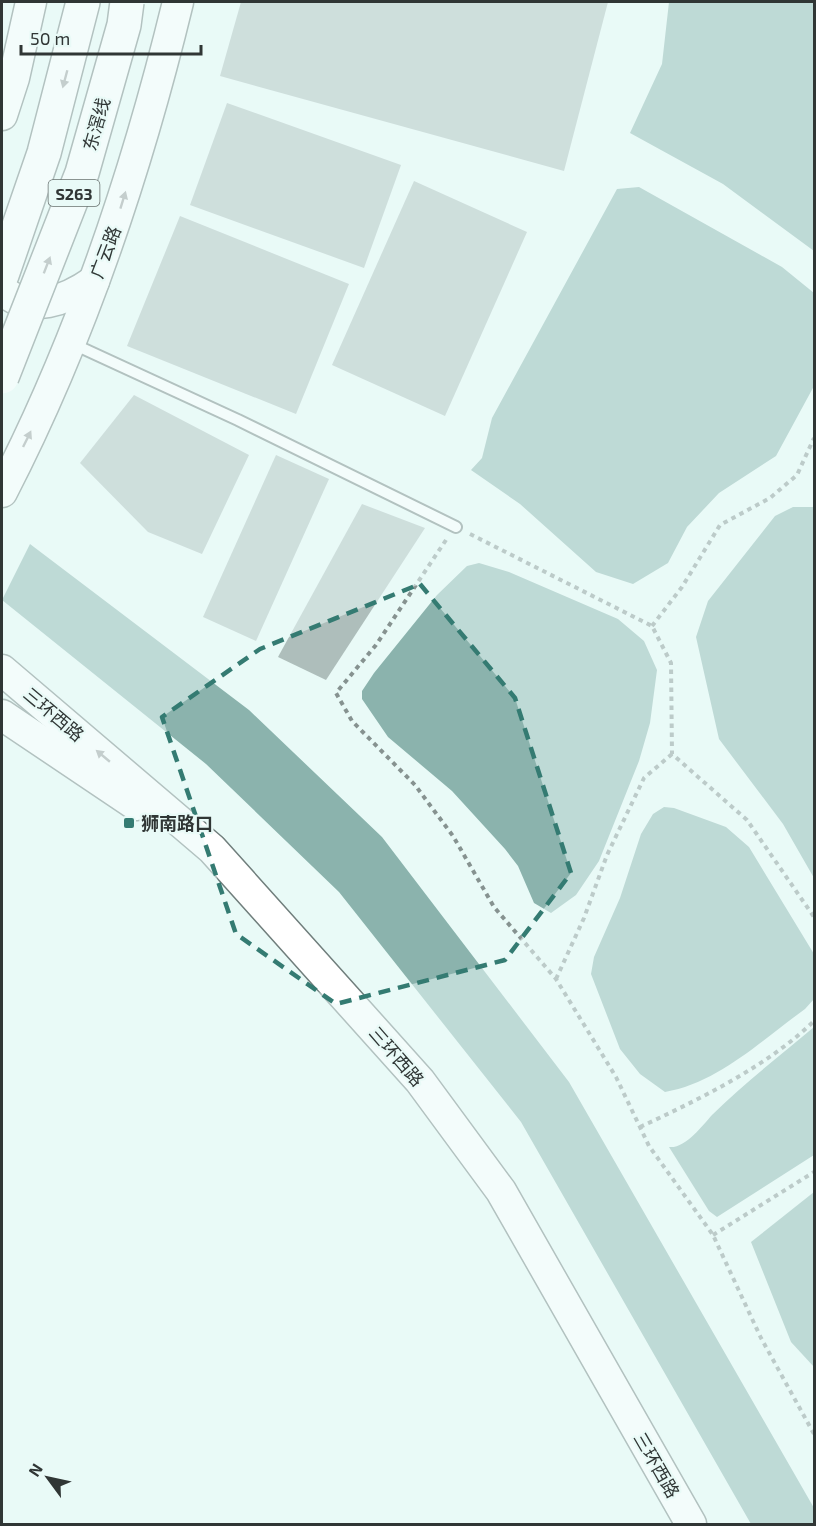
<svg xmlns="http://www.w3.org/2000/svg" width="816" height="1526" font-family="'Exo 2','Noto Sans SC',sans-serif">
	<style>
		.water { fill: #8bb3ad }
		.building { fill: #aebebb }
		.lines { fill: none; stroke-linecap: round; stroke-linejoin: round }
		.lane-casing { stroke: #707e7c; stroke-width: 14 }
		.secondary-casing { stroke: #707e7c; stroke-width: 33 }
		.primary-casing { stroke: #707e7c; stroke-width: 36 }
		.path { stroke: #869290; stroke-width: 4; stroke-dasharray: 4.5 4.5; stroke-linecap: butt }
		.lane { stroke: #fff; stroke-width: 10 }
		.secondary { stroke: #fff; stroke-width: 30 }
		.primary { stroke: #fff; stroke-width: 33 }
		.primary-bridge-casing { stroke: #707e7c; stroke-width: 36; stroke-linecap: butt }
		.primary-bridge { stroke: #fff; stroke-width: 33 }
		.oneway { fill: #989a9a }
		.marked { fill: none; stroke: #347b72; stroke-width: 4.5; stroke-dasharray: 12 8; stroke-linejoin: round }
		.poi-dot { fill: #347b72; stroke: #e9faf7; stroke-width: 2 }
		.labels { text-anchor: middle; dominant-baseline: central; stroke-width: 4.5; stroke-linejoin: round; paint-order: stroke }
		.shield { fill: #e9faf7; stroke: #68716f; stroke-width: 1.5 }
		.shield-label { font-size: 16px; font-weight: bold; fill: #303635 }
		.street-label { font-size: 18px; fill: #303635; stroke: #e9faf7 }
		.poi-label { font-size: 18px; font-weight: bold; fill: #303635; stroke: #e9faf7; text-anchor: start }
	</style>
	<rect width="100%" height="100%" fill="#e9faf7"/>
	<g class="water">
		<polygon points="669,2 814,2 814,251 723,184 630,133 662,64"/>
		<polygon points="639,187 782,267 814,293 814,386 776,456 719,493 687,527 668,563 633,584 596,572 520,504 471,470 482,458 492,418 617,189"/>
		<polygon points="793,507 814,507 814,878 783,824 719,739 696,637 708,601 775,516"/>
		<polygon points="30,544 249,710 382,837 569,1082 814,1508 814,1524 751,1524 521,1122 339,892 206,764 2,600"/>
		<polygon points="479,563 509,572 618,619 644,641 657,670 650,723 639,761 599,861 576,895 551,913 534,903 518,866 505,849 452,791 388,737 362,699 362,691 374,673 437,595 467,566"/>
		<path d="M 664,807 L 674,808 L 726,827 L 749,847 L 814,954 L 814,999 L 805,1009 C 762,1040 718,1083 665,1092 L 640,1074 L 620,1049 L 591,974 L 594,957 L 620,898 L 641,834 L 653,814 Z"/>
		<path d="M 814,1027 L 814,1155 L 717,1217 L 709,1211 L 669,1147 C 685,1149 702,1126 712,1115 C 744,1083 780,1056 814,1027 Z"/>
		<polygon points="814,1192 814,1367 791,1342 751,1242"/>
	</g>
	<g class="building">
		<polygon points="241,2 608,2 564,171 220,76"/>
		<polygon points="227,103 401,165 364,268 190,205"/>
		<polygon points="414,181 527,232 445,416 332,365"/>
		<polygon points="180,216 349,284 296,414 127,346"/>
		<polygon points="134,395 249,455 202,554 148,532 80,463"/>
		<polygon points="276,455 329,479 256,641 203,617"/>
		<polygon points="362,504 425,528 326,680 278,657"/>
	</g>
	<g class="lines">
		<defs>
			<polyline id="lane" points="71,343 238,420 456,527"/>
			<g id="secondary">
				<polyline points="2,115 14,78 31,2"/>
				<path d="M 2,290 C 30,315 67,300 94,281"/>
				<path d="M 2,492 C 82,337 137,171 178,2"/>
				<polyline points="2,670 212,849 420,1081 501,1191 691,1524"/>
				<polyline points="2,715 136,805"/>
			</g>
			<polyline id="primary" points="2,275 44,153 83,2"/>
		</defs>
		<use href="#lane" class="lane-casing"/>
		<use href="#secondary" class="secondary-casing"/>
		<use href="#primary" class="primary-casing"/>
		<g class="path">
			<polyline points="470,534 652,626 671,663 672,754 747,820 814,917"/>
			<polyline points="446,540 376,645 336,693 352,721 415,785 453,836 494,907 556,979 616,1077 649,1146 713,1235 761,1338 814,1434"/>
			<polyline points="652,626 682,587 720,525 770,498 797,475 814,438"/>
			<polyline points="556,979 584,918 607,855 644,778 672,754"/>
			<path d="M 640,1127 C 698,1100 768,1066 814,1021"/>
			<polyline points="713,1235 814,1172"/>
		</g>
		<use href="#lane" class="lane"/>
		<use href="#secondary" class="secondary"/>
		<use href="#primary" class="primary"/>
		<defs>
			<polyline id="primary-bridge" points="2,377 82,173 124,25 127,2"/>
		</defs>
		<use href="#primary-bridge" class="primary-bridge-casing"/>
		<use href="#primary-bridge" class="primary-bridge"/>
	</g>
	<defs><path id="oneway-solid" d="M-6-.8H1V-3.2L6.5 0L1 3.2V.8H-6Z" transform="scale(1.5)"/></defs>
	<g class="oneway">
		<use href="#oneway-solid" transform="translate(65 79) rotate(105)"/>
		<use href="#oneway-solid" transform="translate(123 200) rotate(-73)"/>
		<use href="#oneway-solid" transform="translate(47 265) rotate(-69)"/>
		<use href="#oneway-solid" transform="translate(27 439) rotate(-64)"/>
		<use href="#oneway-solid" transform="translate(103 756) rotate(-140)"/>
	</g>
	<path d="M0 0H816V1526H0ZM 420,584 L 515,698 L 571,873 L 505,960 L 336,1004 L 236,934 L 162,717 L 260,649 Z" fill="#e9faf7" fill-opacity=".55" fill-rule="evenodd"/>
	<path class="marked" d="M 420,584 L 515,698 L 571,873 L 505,960 L 336,1004 L 236,934 L 162,717 L 260,649 Z"/>
	<rect class="poi-dot" x="123" y="817" width="12" height="12" rx="3"/>
	<g class="labels">
		<rect class="shield" x="48.5" y="180" width="51" height="26" rx="4.5"/>
		<g class="shield-label">
			<text x="74" y="193">S263</text>
		</g>
		<g class="street-label">
			<text transform="translate(96 124) rotate(-74)">东滘线</text>
			<text transform="translate(105 252) rotate(-69)">广云路</text>
			<text transform="translate(54 714) rotate(40)">三环西路</text>
			<text transform="translate(397 1056) rotate(49)">三环西路</text>
			<text transform="translate(657 1465) rotate(60)">三环西路</text>
		</g>
		<g class="poi-label">
			<text x="141" y="823">狮南路口</text>
		</g>
	</g>
	<rect width="816" height="1526" fill="none" stroke="#303635" stroke-width="6"/>
	<g transform="translate(48 1478) rotate(303)" stroke="#e9faf7" stroke-width="4.5" paint-order="stroke">
	<path d="M0-4.5L10 22L0 15L-10 22Z" fill="#303635"/>
	<text y="-9" font-size="16" font-weight="bold" text-anchor="middle" fill="#303635">N</text>
	</g>
	<path d="M21 45v9h180v-9" fill="none" stroke="#303635" stroke-width="3"/>
	<text x="30" y="45" font-size="18" fill="#303635" stroke="#e9faf7" stroke-width="4.5" paint-order="stroke">50 m</text>
</svg>
